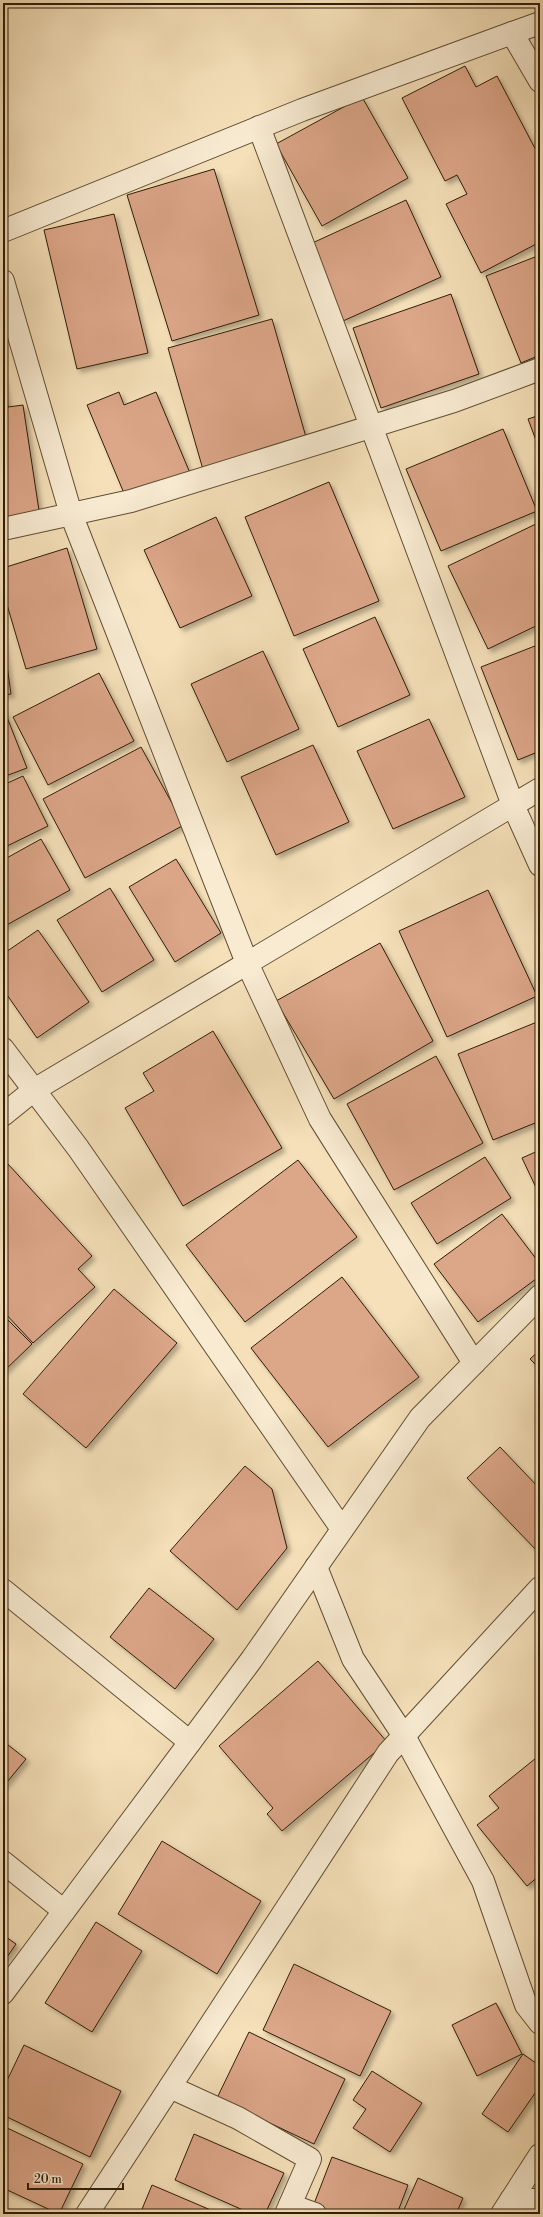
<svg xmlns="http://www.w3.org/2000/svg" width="543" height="2217" font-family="'Libre Bodoni',serif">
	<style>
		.building { fill: #dca689; stroke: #301d07; filter: url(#shadow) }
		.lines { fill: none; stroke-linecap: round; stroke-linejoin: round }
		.minor-casing { stroke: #614e34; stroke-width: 24 }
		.minor { stroke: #f8ebd2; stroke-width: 22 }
	</style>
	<defs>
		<filter id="shadow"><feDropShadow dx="3.5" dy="3.5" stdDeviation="2" flood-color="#0004"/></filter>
	</defs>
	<rect width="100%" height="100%" fill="#f5e0b9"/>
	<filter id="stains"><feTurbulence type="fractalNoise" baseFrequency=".005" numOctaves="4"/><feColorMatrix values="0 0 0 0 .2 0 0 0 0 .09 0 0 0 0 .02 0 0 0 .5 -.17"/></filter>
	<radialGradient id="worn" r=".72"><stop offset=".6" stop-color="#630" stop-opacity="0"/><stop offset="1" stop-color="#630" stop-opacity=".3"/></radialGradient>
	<g class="building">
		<polygon points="465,66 476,87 497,76 540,158 540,242 481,273 446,204 467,194 457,175 445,181 402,98"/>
		<polygon points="362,97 408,178 322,226 276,144"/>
		<polygon points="214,169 259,315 172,341 127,195"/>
		<polygon points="406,200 441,277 343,321 308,245"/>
		<polygon points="114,214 148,353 77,369 44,230"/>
		<polygon points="540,255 540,355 521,363 486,276"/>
		<polygon points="451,294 479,374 381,408 353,328"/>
		<polygon points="272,319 308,444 204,473 168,348"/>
		<polygon points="3,374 8,407 23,405 40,517 3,522"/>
		<polygon points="119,392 124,405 156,392 190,473 126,498 87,405"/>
		<polygon points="540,415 540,451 528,419"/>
		<polygon points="503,429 537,511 441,551 406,469"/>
		<polygon points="329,482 379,601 294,636 245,517"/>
		<polygon points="216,517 252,596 180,628 144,550"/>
		<polygon points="538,523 540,528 540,624 488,649 448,566"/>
		<polygon points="67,548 97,649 26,669 3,591 3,568"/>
		<polygon points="375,617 410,695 338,727 303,649"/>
		<polygon points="3,637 11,694 3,695"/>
		<polygon points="540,644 540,751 518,760 481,667"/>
		<polygon points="263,651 299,729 227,762 191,684"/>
		<polygon points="99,673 134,741 48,785 13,717"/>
		<polygon points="3,707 27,768 3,777"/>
		<polygon points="429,719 465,797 393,829 357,751"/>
		<polygon points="313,745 349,822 276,855 241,777"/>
		<polygon points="141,747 184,825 85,878 43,799"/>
		<polygon points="23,776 48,826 3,848 3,785"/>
		<polygon points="41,839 70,890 3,927 3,860"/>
		<polygon points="176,859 221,933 175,962 129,887"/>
		<polygon points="110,888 154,960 102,992 57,920"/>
		<polygon points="488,890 537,996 447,1037 399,931"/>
		<polygon points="38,930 89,1002 37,1038 3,989 3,954"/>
		<polygon points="380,943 433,1041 334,1099 276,1001"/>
		<polygon points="537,1022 540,1029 540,1121 493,1140 458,1054"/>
		<polygon points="213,1031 282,1148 183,1206 125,1108 154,1091 143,1073"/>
		<polygon points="436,1056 483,1143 394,1190 347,1104"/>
		<polygon points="540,1150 540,1196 522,1158"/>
		<polygon points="485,1157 511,1198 437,1244 411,1203"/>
		<polygon points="298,1160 357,1237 245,1322 186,1245"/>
		<polygon points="8,1164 92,1256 78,1269 95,1287 33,1343 3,1311 3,1169"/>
		<polygon points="502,1214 540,1264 540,1276 478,1322 434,1264"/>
		<polygon points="342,1277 419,1377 328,1447 251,1348"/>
		<polygon points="114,1289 177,1343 86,1448 23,1394"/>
		<polygon points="3,1315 32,1344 3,1372"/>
		<polygon points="540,1350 540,1369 530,1359"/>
		<polygon points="500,1447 540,1489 539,1553 467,1478"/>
		<polygon points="245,1466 272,1489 287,1548 237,1610 170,1551"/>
		<polygon points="149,1588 214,1639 175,1689 110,1637"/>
		<polygon points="318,1661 387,1742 282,1831 267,1814 273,1808 219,1746"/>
		<polygon points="3,1741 26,1759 3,1787"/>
		<polygon points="536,1758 540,1763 540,1875 527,1886 477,1825 499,1808 489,1796"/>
		<polygon points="162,1841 261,1901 217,1974 118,1914"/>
		<polygon points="96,1922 142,1951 92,2032 45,2003"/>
		<polygon points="3,1935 16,1944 3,1963"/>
		<polygon points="294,1964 391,2011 360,2076 263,2030"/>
		<polygon points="496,2003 522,2054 477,2076 452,2025"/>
		<polygon points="249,2032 345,2079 314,2144 217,2098"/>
		<polygon points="24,2045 121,2091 90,2157 3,2115 3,2089"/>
		<polygon points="523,2054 540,2066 540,2086 508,2132 482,2114"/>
		<polygon points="372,2071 422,2103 390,2152 353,2128 366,2109 353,2100"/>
		<polygon points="3,2126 83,2164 59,2214 3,2188"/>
		<polygon points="194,2134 284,2173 265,2214 252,2214 175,2180"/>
		<polygon points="332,2157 408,2185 397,2214 324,2214 312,2209"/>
		<polygon points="418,2178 463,2198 456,2214 402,2214"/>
		<polygon points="152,2185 220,2214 140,2214"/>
	</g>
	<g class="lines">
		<defs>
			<g id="minor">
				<polyline points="512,33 540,23"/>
				<polyline points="259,127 513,805 540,865"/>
				<polyline points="3,231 302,110 512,33 540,81"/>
				<polyline points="3,281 71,514 247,963 320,1119 474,1363"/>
				<polyline points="3,529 131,501 454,401 540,369"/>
				<polyline points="3,1049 78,1148 342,1529"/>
				<polyline points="3,1115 34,1090 540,789"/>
				<polyline points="316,1567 353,1659 404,1736 483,1881 526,2005 540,2023"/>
				<polyline points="3,1590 190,1742"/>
				<polyline points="3,1862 64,1911"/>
				<polyline points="3,1993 252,1659 420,1418 540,1296"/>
				<polyline points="170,2087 238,2118 310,2159 286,2214"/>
				<polyline points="511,2200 540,2200"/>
				<polyline points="290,2205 315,2214"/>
				<polyline points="87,2214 388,1753 540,1588"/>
				<polyline points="502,2214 540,2155"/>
			</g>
		</defs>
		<use href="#minor" class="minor-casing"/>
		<use href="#minor" class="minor"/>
	</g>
	<rect width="543" height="2217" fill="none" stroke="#f5e0b9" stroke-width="16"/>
	<rect x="4" y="4" width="535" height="2209" fill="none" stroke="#301d07" stroke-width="2"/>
	<rect x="8" y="8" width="527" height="2201" fill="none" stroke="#301d07"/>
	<path d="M28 2183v6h95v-6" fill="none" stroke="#301d07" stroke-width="2"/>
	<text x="34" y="2183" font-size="12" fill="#301d07" stroke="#f8ebd2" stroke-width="3" paint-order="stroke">20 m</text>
	<rect width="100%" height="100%" filter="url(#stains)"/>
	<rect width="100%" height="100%" fill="url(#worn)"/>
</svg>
